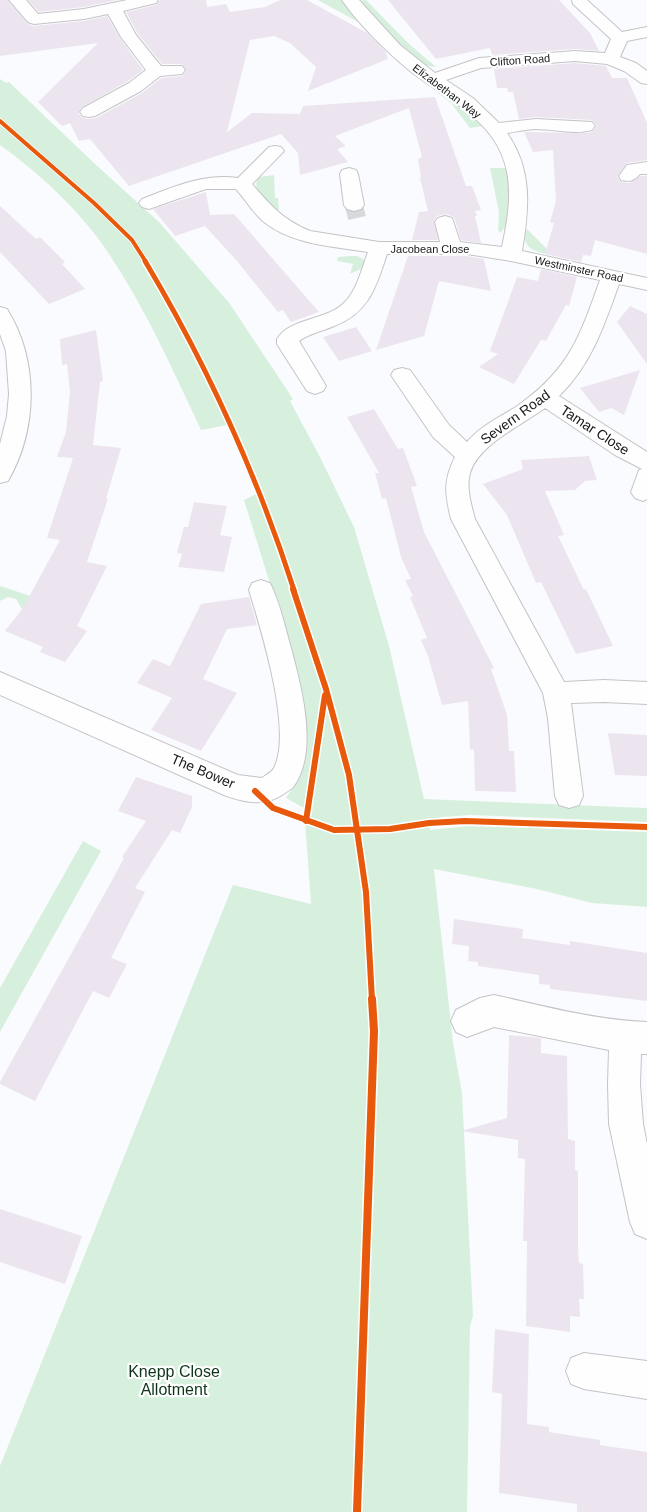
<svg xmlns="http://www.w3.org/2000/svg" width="647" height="1512" font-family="Arial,sans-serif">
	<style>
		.green { fill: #d7f0de }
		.building { fill: #ece5f0 }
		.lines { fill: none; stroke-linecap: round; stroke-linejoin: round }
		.minor-tunnel { stroke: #d8d9dc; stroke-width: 18; stroke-dasharray: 18 9; stroke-linecap: butt }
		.minor-casing { stroke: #c4c4c6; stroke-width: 2 }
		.minor { fill: #fefeff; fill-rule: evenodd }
		.cycleway-far3-casing { stroke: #fff; stroke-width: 5.5 }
		.cycleway-far2-casing { stroke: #fff; stroke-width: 8 }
		.cycleway-far1-casing { stroke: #fff; stroke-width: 9 }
		.cycleway-casing { stroke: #fff; stroke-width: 11 }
		.cycleway-far3 { stroke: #e8590c; stroke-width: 4 }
		.cycleway-far2 { stroke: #e8590c; stroke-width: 5 }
		.cycleway-far1 { stroke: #e8590c; stroke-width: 6 }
		.cycleway { stroke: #e8590c; stroke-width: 8 }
		.labels { text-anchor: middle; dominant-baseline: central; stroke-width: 4.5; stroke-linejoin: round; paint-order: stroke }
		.far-street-label { font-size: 11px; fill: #18181a; stroke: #fff }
		.street-label { font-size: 14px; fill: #18181a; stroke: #fff }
		.near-park-label { font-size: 16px; fill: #0d351a; stroke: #fff }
	</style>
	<rect width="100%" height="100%" fill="#fafbfe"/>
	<g class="green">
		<polygon points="318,0 341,0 361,22 358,22"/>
		<path d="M 366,0 L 408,43 L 436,67 C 411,67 379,24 363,7 L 362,0 Z"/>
		<path d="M 0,79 L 6,83 L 9,82 L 94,163 L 160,223 L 230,304 L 293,399 L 290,401 L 320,457 L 354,527 L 389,646 L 424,799 L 647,808 L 647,822 L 470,815 L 442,817 L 428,820 L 430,830 L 468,826 L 647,832 L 647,907 L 592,903 L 537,889 L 434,869 L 453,1043 L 462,1093 L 473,1316 L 470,1326 L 467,1512 L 0,1512 L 0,1466 L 233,885 L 311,904 L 304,808 L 286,798 L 295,784 L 295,664 L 244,500 L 256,494 L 227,425 L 201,430 C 172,368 144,305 105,248 C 78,209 39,173 0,145 Z"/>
		<polygon points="440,91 466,110 482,126 470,128 451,103 438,93"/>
		<path d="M 490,168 L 506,168 C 511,186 515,219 500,233 L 498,230 L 499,212 Z"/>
		<path d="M 274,175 L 275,198 L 278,198 L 279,210 L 272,210 C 265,201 250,188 259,177 Z"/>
		<path d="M 524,229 L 528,230 L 551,253 L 550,255 C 532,251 523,248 524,229 Z"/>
		<polygon points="350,256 357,256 365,260 361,269 350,274 353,264 337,261 338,257"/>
		<polygon points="0,586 37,598 37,615 22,609 16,599 8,597 0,601"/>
		<polygon points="83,841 101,851 0,1032 0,988"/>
	</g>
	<g class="building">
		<polygon points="0,0 7,0 27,23 33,26 84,21 107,16 120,38 143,70 128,81 82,107 78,113 83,118 89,119 96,118 142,93 161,78 182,76 186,71 182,64 162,64 138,34 126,12 156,5 160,0 206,0 207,7 226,4 230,12 265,7 280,0 307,0 367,33 385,51 388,59 308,91 316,67 290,43 274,36 250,40 227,132 252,113 300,114 303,106 435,97 466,186 472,186 481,210 475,211 477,216 475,216 481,243 461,240 454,217 446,214 437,216 434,221 438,240 412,240 419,212 428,211 420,178 421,177 418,159 422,157 409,108 335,136 346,146 337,149 348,162 300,175 298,153 281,134 129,186 90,139 79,141 70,123 62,126 38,102 98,43 0,56"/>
		<polygon points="28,0 118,0 84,7 39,12"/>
		<polygon points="388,0 559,0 590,33 599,51 575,49 492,55 490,48 436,59"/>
		<polygon points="575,63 606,66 612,78 627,78 647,123 647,160 627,163 617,177 621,182 629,183 641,176 647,176 647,254 595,240 591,256 583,255 581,262 545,254 554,223 550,222 556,201 553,150 533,152 524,132 585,133 592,132 597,126 592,120 536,117 519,119 513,92 508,92 507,88 497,88 494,69"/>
		<polygon points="206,192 210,215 234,214 319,312 291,322 283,310 278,312 237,261 205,226 175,236 153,209"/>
		<polygon points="0,206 36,239 40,237 65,262 62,264 85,289 49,304 0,252"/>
		<polygon points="408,256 467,256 484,259 491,291 439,281 424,336 376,350"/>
		<polygon points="541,269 577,277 569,306 566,305 546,341 541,340 514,384 479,367 498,354 490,351 517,277 538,281"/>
		<polygon points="630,306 647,314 647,364 617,322"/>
		<polygon points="356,327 372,351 339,361 323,337"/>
		<polygon points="96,330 103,381 100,382 93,445 121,448 106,499 108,499 87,562 107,566 77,626 87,631 65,662 40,652 43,647 5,631 23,608 60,540 47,538 73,458 57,457 66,432 70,392 67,364 62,365 60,339"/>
		<polygon points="640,370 624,415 611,408 599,412 580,388"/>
		<polygon points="374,409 398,449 403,448 417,486 411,487 424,532 494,668 491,669 507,715 509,751 514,751 516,792 475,791 474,750 470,749 468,701 442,705 428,656 421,640 427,638 410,597 413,596 405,580 411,579 401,557 386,498 382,499 375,473 379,473 347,417"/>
		<polygon points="589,456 597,480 585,481 575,490 545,491 564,535 558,536 584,590 586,589 613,646 576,654 541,582 536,583 507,515 483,484 523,469 521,460"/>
		<polygon points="194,502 227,506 220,535 232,537 224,572 178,567 182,554 177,553 184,527 188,527"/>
		<polygon points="249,597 257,625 227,629 203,679 237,693 201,751 151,730 172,698 137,683 153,659 170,666 201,604"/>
		<polygon points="608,733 647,735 647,776 615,775"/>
		<polygon points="136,777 192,796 192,807 180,833 172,830 135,888 145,892 111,958 127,964 109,998 93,991 35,1101 0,1084 0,1082 116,873 124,858 122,857 146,821 118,811"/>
		<polygon points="454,919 523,929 522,938 570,945 570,941 647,953 647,1001 550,989 550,985 539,984 539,975 478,966 478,962 468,961 469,946 452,944"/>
		<polygon points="509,1035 541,1038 541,1053 567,1056 568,1139 575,1141 575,1170 578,1171 578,1248 579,1263 583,1264 584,1299 579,1299 580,1317 570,1316 570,1332 526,1326 527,1241 523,1241 525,1159 518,1158 518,1140 461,1131 507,1118"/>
		<polygon points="0,1209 82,1236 65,1284 0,1262"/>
		<polygon points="495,1329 529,1334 527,1424 549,1427 549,1432 600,1440 600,1445 647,1452 647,1512 577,1512 577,1504 499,1493 502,1394 492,1392"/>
	</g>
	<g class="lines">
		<polyline class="minor-tunnel" points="354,205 357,218"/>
		<defs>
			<g id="minor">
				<polygon points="9,0 26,0 38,14 84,9 127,0 158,0 156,3 123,11 136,35 161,66 182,66 185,70 182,74 160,76 141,91 95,116 89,117 83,116 80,112 83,108 129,83 146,70 121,37 108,14 84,19 34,24 28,22"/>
				<path d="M 342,0 L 359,0 L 400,45 L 435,73 L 479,58 L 575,51 L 605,53 L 611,39 L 573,4 L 572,0 L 587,0 L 622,32 L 647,27 L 647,37 L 627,41 L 620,57 L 636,63 L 647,71 L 647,84 L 641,83 L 624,71 L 607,64 L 575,61 L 481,68 L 446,80 L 473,98 L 499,123 L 536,119 L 592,122 L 595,126 L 592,130 C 573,135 555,129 536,129 C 526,129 517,132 507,133 C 533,170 529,209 522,251 L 647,278 L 647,290 L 619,284 C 604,326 591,365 559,396 L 647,452 L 647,499 L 643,501 L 635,498 L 631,492 L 639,470 L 642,469 L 615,455 L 545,408 C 522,425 478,445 470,473 C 466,488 471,504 475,519 L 564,682 L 604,680 L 647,682 L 647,704 L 604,702 L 571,703 L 583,796 L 579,805 L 569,808 L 559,805 L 555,796 L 548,718 L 543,693 L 451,519 C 445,494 443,481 455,457 L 433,437 L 391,375 L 394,370 L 402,368 L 410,370 L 449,425 L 467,442 C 481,425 503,416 520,404 C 570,368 580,336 600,280 L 511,261 L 467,254 L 387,254 C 376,287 369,313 334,326 C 323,331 308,334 299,341 L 326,386 L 323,391 L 315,394 L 307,391 L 277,344 L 277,339 C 291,317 327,321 345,302 C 357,290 362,268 368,252 C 332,246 293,245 264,222 C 253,213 245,199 236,189 L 206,189 L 149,209 L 142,207 L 139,203 L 142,199 C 173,187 204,173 238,178 L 269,147 L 275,146 L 281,147 L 284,151 L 252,184 C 270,205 283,220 310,231 L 379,242 L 440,242 L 435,222 L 438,218 L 445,216 L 452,218 L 460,242 L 502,247 C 507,223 512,197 507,172 C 498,121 447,100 410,71 C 386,51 360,26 342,0 Z"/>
				<path d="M 647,162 L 647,174 L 640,174 C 634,181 630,182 621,180 L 619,176 L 627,165 Z"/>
				<polygon points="349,168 356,170 358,174 364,205 361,209 354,211 347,209 344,205 340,174 342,170"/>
				<path d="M 0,307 L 7,309 C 39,360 38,429 8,481 L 0,483 L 0,444 L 7,416 L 9,394 L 6,351 L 0,334 Z"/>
				<path d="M 261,580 L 270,583 C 280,603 285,627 291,648 C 301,686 319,750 294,786 C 292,789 286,792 282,795 C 264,807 243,802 224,795 L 0,695 L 0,672 L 238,775 L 262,778 C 266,775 272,772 274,768 C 293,731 261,630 249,590 L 252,583 Z"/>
				<path d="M 494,995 C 544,1006 595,1020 647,1022 L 647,1054 L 641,1054 L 640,1084 L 643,1124 L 647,1144 L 647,1239 L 635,1234 L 630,1222 L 609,1124 L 608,1084 L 609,1050 L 494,1027 L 467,1037 L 456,1032 L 451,1021 L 456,1010 L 480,998 Z"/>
				<polygon points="584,1353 647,1361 647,1399 584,1389 571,1384 566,1371 571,1358"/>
			</g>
		</defs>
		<use href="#minor" class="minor-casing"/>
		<use href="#minor" class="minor"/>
		<defs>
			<polyline id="cycleway-far3" points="0,121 94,203 132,240 146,262"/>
			<path id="cycleway-far2" d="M 145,261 C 207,365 257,475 294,590"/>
			<g id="cycleway-far1">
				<polyline points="293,589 326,689 349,775 366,892 372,1000"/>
				<polyline points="255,791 273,808 334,830 390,829 429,823 465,821 647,827"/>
				<polyline points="306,821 325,695"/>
			</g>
			<polyline id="cycleway" points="357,1512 374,1031 372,999"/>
		</defs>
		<use href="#cycleway-far3" class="cycleway-far3-casing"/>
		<use href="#cycleway-far2" class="cycleway-far2-casing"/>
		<use href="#cycleway-far1" class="cycleway-far1-casing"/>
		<use href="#cycleway" class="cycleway-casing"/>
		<use href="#cycleway-far3" class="cycleway-far3"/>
		<use href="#cycleway-far2" class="cycleway-far2"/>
		<use href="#cycleway-far1" class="cycleway-far1"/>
		<use href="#cycleway" class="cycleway"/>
	</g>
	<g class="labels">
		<g class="far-street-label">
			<text transform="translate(520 60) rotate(-4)">Clifton Road</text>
			<text transform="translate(447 91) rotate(37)">Elizabethan Way</text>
			<text x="430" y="249">Jacobean Close</text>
			<text transform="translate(579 269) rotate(12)">Westminster Road</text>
		</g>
		<g class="street-label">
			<text transform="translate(515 417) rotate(-36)">Severn Road</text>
			<text transform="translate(595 430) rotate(33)">Tamar Close</text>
			<text transform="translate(203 771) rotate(23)">The Bower</text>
		</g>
		<g class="near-park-label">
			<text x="174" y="1371">Knepp Close<tspan x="174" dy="18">Allotment</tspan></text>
		</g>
	</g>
</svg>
